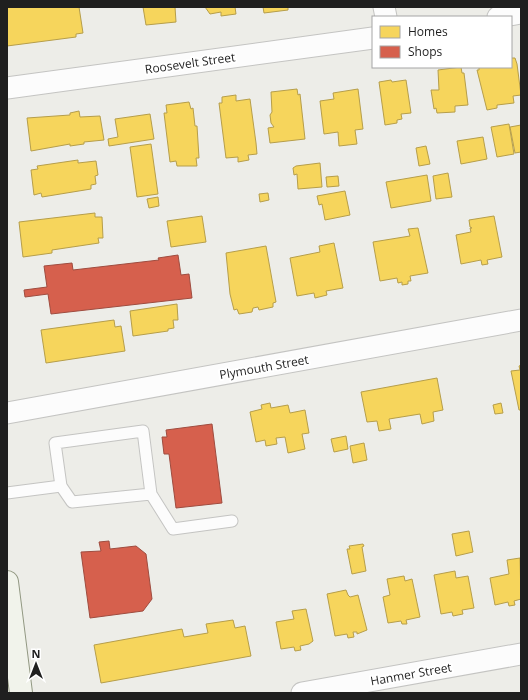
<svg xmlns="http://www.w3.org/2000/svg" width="528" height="700" font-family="'Open Sans',sans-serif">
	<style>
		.homes { fill: #f6d55c; stroke: #b69e4a }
		.shops { fill: #d6604d; stroke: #9f4c3f }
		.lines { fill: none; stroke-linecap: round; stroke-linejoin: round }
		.service-casing { stroke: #c4c4c2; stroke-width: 13 }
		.minor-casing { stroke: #c4c4c2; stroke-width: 23 }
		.secondary-casing { stroke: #919781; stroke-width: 24 }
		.service { stroke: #fcfcfc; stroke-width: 11 }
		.minor { stroke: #fcfcfc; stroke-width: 21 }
		.secondary { stroke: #f1f3eb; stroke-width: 22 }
		.labels { text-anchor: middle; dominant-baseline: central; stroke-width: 4; stroke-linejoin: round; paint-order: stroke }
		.street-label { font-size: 12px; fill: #1f1f1f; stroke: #fff }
	</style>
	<rect width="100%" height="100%" fill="#edede8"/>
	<g class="homes">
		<polygon points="7,7 79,7 83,33 76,34 76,37 7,46"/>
		<polygon points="143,7 175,7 176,22 146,25"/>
		<polygon points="205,7 235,7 236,14 221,16 221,12 210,14"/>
		<polygon points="263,7 288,7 288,10 264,13"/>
		<polygon points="511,58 515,58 517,64 521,95 513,96 514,103 497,105 497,108 487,110 477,70 479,70 479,67 511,67"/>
		<polygon points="461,67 462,73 464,73 468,105 455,106 455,112 437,113 436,108 434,109 431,90 439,90 438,70"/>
		<polygon points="391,80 392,82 406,80 411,113 401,114 402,119 397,120 397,123 385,125 379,82"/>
		<polygon points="297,89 298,95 300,94 305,139 270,143 268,128 274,127 271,123 270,115 272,112 271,92"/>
		<polygon points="358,89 363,129 355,130 357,144 339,146 338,132 324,134 320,101 334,99 333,93"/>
		<polygon points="236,95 236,101 250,99 256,143 257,154 248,155 249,160 238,162 238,157 226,158 219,103 222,103 222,97"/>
		<polygon points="189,102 191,109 193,108 195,126 197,126 199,158 196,158 197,166 177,166 176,161 170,162 164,113 167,113 166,105"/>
		<polygon points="79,111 80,117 100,116 104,140 84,142 84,144 70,146 70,144 31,151 27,118 70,115 70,113"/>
		<polygon points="150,114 154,139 109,146 108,139 118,137 115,119"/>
		<polygon points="509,124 514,154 497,157 491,127"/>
		<polygon points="521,125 521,152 515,153 510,127"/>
		<polygon points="483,137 487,159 461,164 457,141"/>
		<polygon points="151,144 158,194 137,197 130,147"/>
		<polygon points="426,146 430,164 419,166 416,148"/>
		<polygon points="78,160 78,163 96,161 98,175 95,176 96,184 91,185 91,189 42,197 41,193 34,195 31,170 38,169 37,166"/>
		<polygon points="320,163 322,187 298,189 297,174 294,175 293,168 296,166"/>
		<polygon points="448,173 452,197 436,199 433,176"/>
		<polygon points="427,175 431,201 391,208 386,182"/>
		<polygon points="338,176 339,186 327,187 326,177"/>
		<polygon points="345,191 350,215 325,220 322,204 319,205 317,196"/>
		<polygon points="268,193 269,200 260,202 259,194"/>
		<polygon points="158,197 159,206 149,208 147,199"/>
		<polygon points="95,213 95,217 102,217 103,238 98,238 99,243 52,250 52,253 23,257 19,222"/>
		<polygon points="202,216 206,242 171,247 167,221"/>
		<polygon points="494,216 502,257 487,260 488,264 482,265 481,260 461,264 456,235 471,232 470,228 472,228 470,227 469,220"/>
		<polygon points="418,228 428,273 410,276 411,281 408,281 408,284 402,285 402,282 398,283 397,278 380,281 373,242 410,236 408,229"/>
		<polygon points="334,243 343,288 326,291 327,295 315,298 314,293 297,296 290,258 320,252 319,246"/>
		<polygon points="266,246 276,302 273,303 273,307 259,310 258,307 253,308 252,312 239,314 237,309 234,310 230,294 226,253"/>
		<polygon points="177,304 178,320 173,320 174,328 168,329 168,331 133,336 130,311"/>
		<polygon points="114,320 115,327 121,326 125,351 46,363 41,330"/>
		<polygon points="521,365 521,410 519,410 511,371 520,370 519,366"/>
		<polygon points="437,378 443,410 433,412 434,421 422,424 420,414 389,419 391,429 379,431 377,421 367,422 361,392"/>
		<polygon points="270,403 271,408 288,405 290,413 305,410 309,433 302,434 305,449 288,453 285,437 276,438 277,444 266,446 265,440 256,442 250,412 262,409 261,405"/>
		<polygon points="501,403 503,413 495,414 493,405"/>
		<polygon points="346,436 348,449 334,452 331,439"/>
		<polygon points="364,443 367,460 353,463 350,446"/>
		<polygon points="469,531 473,552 456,556 452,534"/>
		<polygon points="363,544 364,546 362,547 366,571 352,574 347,549 350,549 349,546"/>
		<polygon points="520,558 521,599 514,601 515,605 509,606 508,602 495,605 490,578 509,574 507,560"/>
		<polygon points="455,571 456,578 468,576 474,608 462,610 463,614 453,616 452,612 441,614 434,575"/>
		<polygon points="404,576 405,581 412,579 420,617 406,620 407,624 402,624 401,621 388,623 383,597 390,595 387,579"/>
		<polygon points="346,590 348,595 350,597 358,595 367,630 357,634 357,632 353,632 354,637 348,638 347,634 335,636 327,594"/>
		<polygon points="306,609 313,641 309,644 300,646 301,650 295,651 294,647 281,649 276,622 294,619 292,611"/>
		<polygon points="233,620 235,628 245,626 251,656 101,683 94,645 182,629 184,637 208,633 206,624"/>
	</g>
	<g class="shops">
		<polygon points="178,255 181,275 189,274 192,298 51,314 48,294 25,297 24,290 47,287 44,266 72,263 73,270 159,260 158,258"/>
		<polygon points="212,424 222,503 176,508 169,454 164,454 162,437 167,437 166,430"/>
		<polygon points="109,541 110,549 136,546 146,554 152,599 143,611 90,618 81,552 101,551 99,542"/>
	</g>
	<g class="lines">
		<defs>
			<g id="service">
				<polyline points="7,493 61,486"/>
				<polyline points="151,494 72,502 61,486 55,443 143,431 151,494 173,529 232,521"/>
			</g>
			<g id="minor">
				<polyline points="384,7 386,17"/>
				<polyline points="498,17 521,13"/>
				<polyline points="7,88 373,38"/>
				<polyline points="7,413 521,320"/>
				<polyline points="302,693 521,654"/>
			</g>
			<polyline id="secondary" points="7,582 21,693"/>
		</defs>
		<use href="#service" class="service-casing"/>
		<use href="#minor" class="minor-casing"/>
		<use href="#secondary" class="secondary-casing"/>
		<use href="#service" class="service"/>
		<use href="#minor" class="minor"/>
		<use href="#secondary" class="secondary"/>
	</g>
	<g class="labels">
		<g class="street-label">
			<text transform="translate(190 63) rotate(-8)">Roosevelt Street</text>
			<text transform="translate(264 367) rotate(-10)">Plymouth Street</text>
			<text transform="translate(411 674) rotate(-10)">Hanmer Street</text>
		</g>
	</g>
	<rect width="528" height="700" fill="none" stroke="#1f1f1f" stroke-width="16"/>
	<rect x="372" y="16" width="140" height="52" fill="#ffffff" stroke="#a5a5a5"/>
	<rect x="380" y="26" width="20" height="12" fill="#f6d55c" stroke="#a5a5a5"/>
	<text x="408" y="36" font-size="12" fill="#1f1f1f">Homes</text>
	<rect x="380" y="46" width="20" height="12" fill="#d6604d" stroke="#a5a5a5"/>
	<text x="408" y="56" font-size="12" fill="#1f1f1f">Shops</text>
	<g transform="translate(36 664)" stroke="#ffffff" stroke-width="3" paint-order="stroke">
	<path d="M0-3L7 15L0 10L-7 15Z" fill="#1f1f1f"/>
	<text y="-6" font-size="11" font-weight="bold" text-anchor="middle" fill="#1f1f1f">N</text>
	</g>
</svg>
